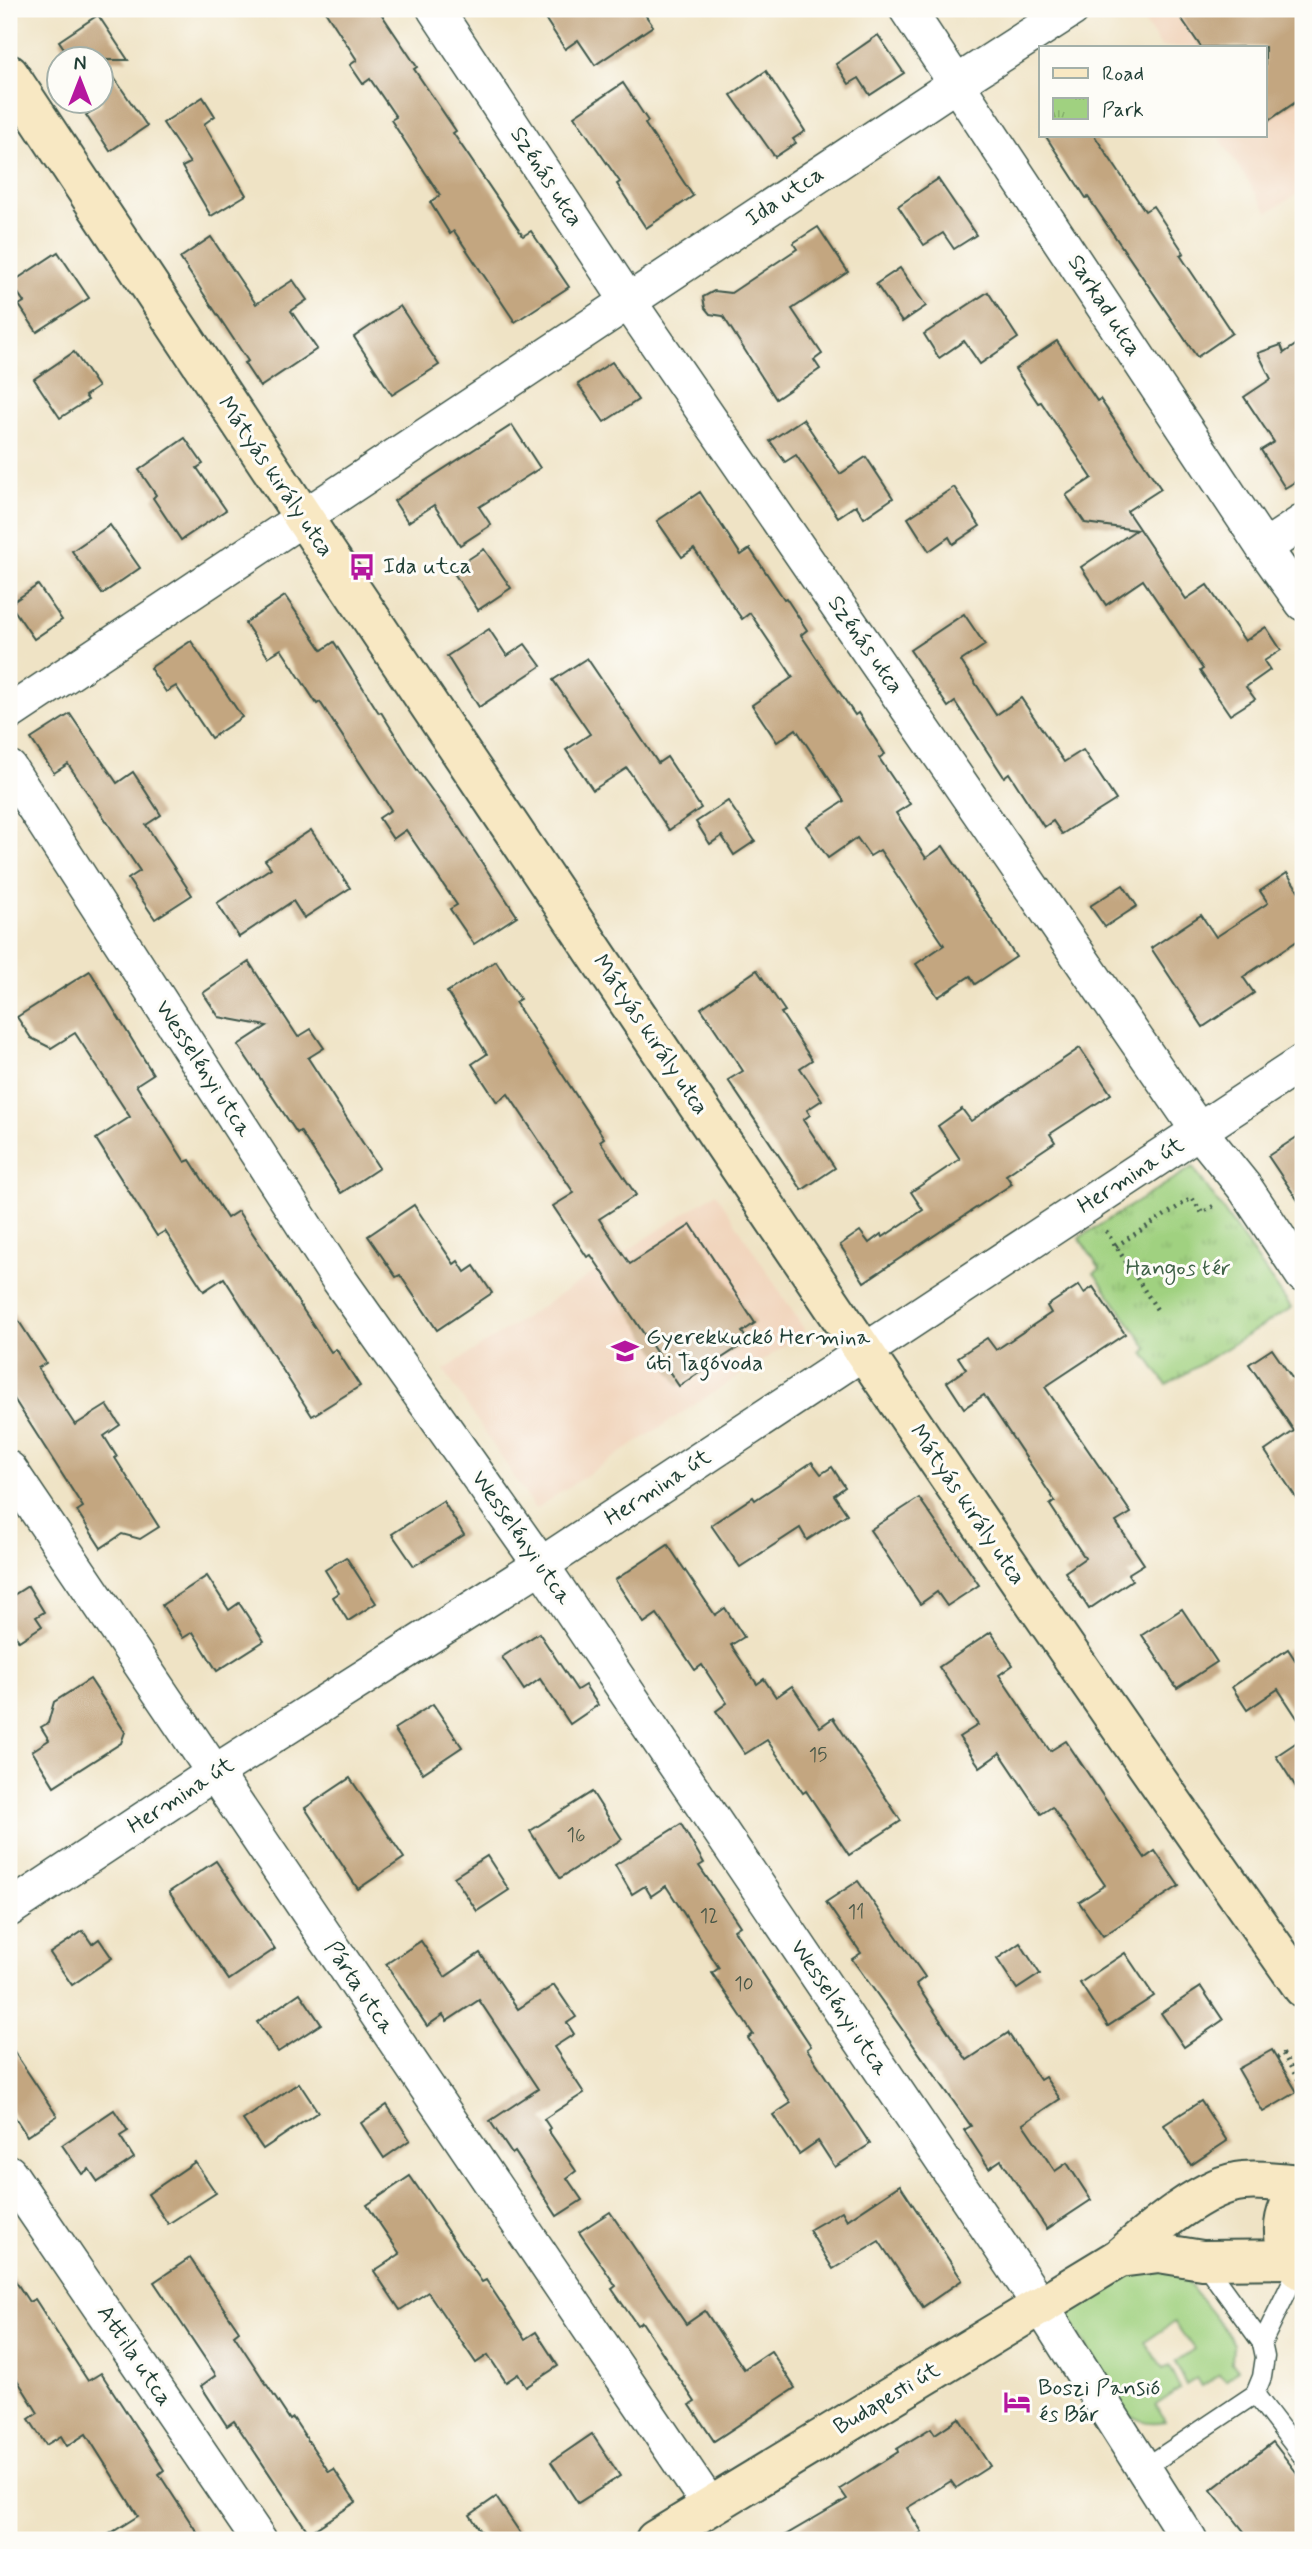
<svg xmlns="http://www.w3.org/2000/svg" width="1312" height="2549" font-family="Mynerve,sans-serif">
	<style>
		.built { fill: #f1d5bd }
		.green { fill: #a0d180; stroke: #60875a; stroke-width: 2 }
		.park { fill: url(#park-tufts); stroke: #60875a; stroke-width: 2 }
		.building { fill: #c3a680 }
		.lines { fill: none; stroke-linecap: round; stroke-linejoin: round }
		.lane-casing { stroke: #3e564a; stroke-width: 21 }
		.street-casing { stroke: #3e564a; stroke-width: 38 }
		.secondary-casing { stroke: #3e564a; stroke-width: 42 }
		.path { stroke: #3e564a; stroke-width: 4.5; stroke-dasharray: 2 5; stroke-linecap: butt }
		.lane { stroke: #fff; stroke-width: 18 }
		.street { stroke: #fff; stroke-width: 35 }
		.secondary { stroke: #f8e8c3; stroke-width: 38 }
		.labels { text-anchor: middle; dominant-baseline: central; stroke-width: 6; stroke-linejoin: round; paint-order: stroke }
		.number-label { font-size: 19px; fill: #485747 }
		.street-label { font-size: 23px; fill: #1f3d34; stroke: #fdfcf7 }
		.poi-label { font-size: 23px; fill: #1f3d34; stroke: #fdfcf7; text-anchor: start }
		.park-label { font-size: 23px; fill: #3f6247; stroke: #fdfcf7 }
	</style>
	<defs>
		<pattern id="park-tufts" width="24" height="20" patternUnits="userSpaceOnUse" patternTransform="scale(1.75)"><rect width="24" height="20" fill="#a0d180"/><path d="M3 7l-1-3M5 7V3M7 7l1-3M15 17l-1-3M17 17v-4M19 17l1-3" fill="none" stroke="#89b46f"/></pattern>
	</defs>
	<rect width="100%" height="100%" fill="#fdfcf7"/>
	<filter id="ink" filterUnits="userSpaceOnUse"><feTurbulence type="fractalNoise" baseFrequency=".0143" numOctaves="2"/><feDisplacementMap in="SourceGraphic" scale="14" xChannelSelector="R" yChannelSelector="G"/><feConvolveMatrix kernelMatrix="1 2 1 2 8 2 1 2 1" color-interpolation-filters="sRGB"/></filter>
	<filter id="wash" filterUnits="userSpaceOnUse"><feTurbulence type="fractalNoise" baseFrequency=".00686" numOctaves="4" result="noise"/><feDisplacementMap in="SourceGraphic" scale="28" xChannelSelector="R" yChannelSelector="G"/><feGaussianBlur stdDeviation="1.57" result="paint"/><feColorMatrix in="noise" values="0 0 0 0 0 0 0 0 0 0 0 0 0 0 0 0 0 1.4 0 .05"/><feComposite in="paint" operator="in"/></filter>
	<g filter="url(#wash)">
		<rect width="100%" height="100%" fill="#efe3c5"/>
		<g class="built">
			<polygon points="1136,9 1303,9 1303,191 1268,212 1218,135 1265,135 1265,47 1161,47"/>
			<polygon points="716,1193 806,1332 535,1509 444,1370"/>
		</g>
		<path class="green" d="M 1130,2263 L 1171,2269 L 1188,2283 L 1229,2335 L 1233,2344 L 1232,2363 L 1238,2369 L 1226,2381 L 1220,2374 L 1202,2386 L 1197,2378 L 1186,2385 L 1175,2362 L 1194,2349 L 1174,2322 L 1145,2342 L 1163,2369 L 1169,2366 L 1180,2389 L 1156,2405 L 1165,2421 C 1150,2424 1141,2422 1128,2414 L 1065,2312 Z"/>
		<polygon class="park" points="1193,1167 1291,1308 1167,1385 1144,1353 1148,1349 1094,1273 1100,1269 1079,1238"/>
		<g id="blocks">
			<g class="building">
				<polygon points="324,9 378,9 417,67 414,69 456,131 453,133 523,236 531,231 569,287 515,322 454,231 450,234 430,202 440,195 391,120 396,117 370,79 363,84 350,65 357,60"/>
				<polygon points="539,9 641,9 653,26 595,65 578,40 565,49"/>
				<polygon points="1175,9 1303,9 1303,97 1265,123 1265,47 1201,47"/>
				<polygon points="98,15 128,60 102,60 147,126 110,151 86,115 102,104 102,60 72,60 59,41"/>
				<polygon points="878,35 904,73 870,95 859,78 849,84 836,64"/>
				<polygon points="766,71 805,131 793,139 796,143 775,157 731,95"/>
				<polygon points="623,83 648,121 645,124 693,196 646,228 617,184 620,182 574,116"/>
				<polygon points="203,97 215,116 204,124 246,195 211,216 182,167 190,163 163,123"/>
				<polygon points="1045,135 1094,135 1145,211 1153,206 1184,253 1180,255 1232,333 1197,357 1088,197 1086,198"/>
				<polygon points="938,179 976,235 954,249 943,233 924,245 898,206"/>
				<polygon points="818,227 848,272 792,309 822,354 814,360 820,369 776,399 723,316 710,314 705,308 703,297 714,291 731,293 797,249 793,243"/>
				<polygon points="211,237 256,304 293,280 307,300 291,311 317,349 260,387 244,363 248,361 180,258"/>
				<polygon points="58,252 89,298 37,332 19,305 24,302 11,283"/>
				<polygon points="900,268 926,306 902,322 876,284"/>
				<polygon points="988,292 1018,338 980,364 964,341 939,358 924,334"/>
				<polygon points="400,306 439,365 392,395 354,337"/>
				<polygon points="1303,340 1303,477 1285,488 1261,450 1274,442 1244,397 1271,379 1258,353 1281,345 1284,353"/>
				<polygon points="1057,341 1097,401 1100,399 1161,489 1127,511 1186,599 1207,585 1245,641 1266,627 1281,650 1264,661 1270,670 1246,687 1255,699 1230,715 1200,671 1203,669 1143,580 1106,605 1081,567 1136,530 1085,523 1066,495 1092,478 1041,402 1038,403 1015,369"/>
				<polygon points="74,352 98,387 85,396 88,400 60,418 34,379"/>
				<polygon points="612,362 638,400 604,422 578,384"/>
				<polygon points="803,419 840,474 866,457 893,498 864,518 856,505 838,517 796,455 785,462 770,441"/>
				<polygon points="512,425 540,468 479,507 491,525 460,545 434,505 408,522 394,501"/>
				<polygon points="185,438 203,464 197,468 226,510 181,540 153,498 156,495 139,470"/>
				<polygon points="954,487 980,526 953,544 949,537 929,551 908,518"/>
				<polygon points="700,492 741,555 750,549 784,599 786,598 807,630 801,635 855,715 858,713 885,754 879,758 910,804 896,813 926,858 943,846 1016,957 975,984 970,976 938,997 916,964 944,945 880,850 870,856 857,838 828,858 806,826 844,801 796,729 777,742 752,705 793,677 750,613 742,619 694,549 682,557 657,521"/>
				<polygon points="110,525 140,568 102,594 72,551"/>
				<polygon points="484,549 511,588 478,610 452,570"/>
				<polygon points="38,585 62,620 34,639 10,604"/>
				<polygon points="285,596 322,650 334,642 379,713 381,712 415,767 458,826 517,916 474,944 450,909 457,905 406,830 393,839 379,818 391,810 320,702 317,704 281,649 268,657 245,623"/>
				<polygon points="964,614 985,645 961,661 996,715 1021,698 1064,762 1083,750 1116,800 1062,834 1053,821 1044,827 1009,773 1004,777 955,702 948,707 910,650"/>
				<polygon points="489,629 507,656 525,644 541,666 479,707 447,656"/>
				<polygon points="191,641 242,717 211,738 176,686 166,692 150,668"/>
				<polygon points="587,658 658,763 667,757 701,808 669,830 627,768 593,790 566,750 590,734 553,680"/>
				<polygon points="70,714 117,783 133,772 161,815 146,825 192,895 155,919 128,879 140,871 68,764 54,773 31,739"/>
				<polygon points="728,801 755,841 734,855 722,836 710,844 696,822"/>
				<polygon points="311,830 350,888 304,918 293,901 239,937 217,903 271,868 265,860"/>
				<polygon points="1287,873 1303,898 1303,937 1243,977 1254,993 1203,1027 1151,948 1201,915 1216,937 1268,903 1260,891"/>
				<polygon points="1123,885 1137,906 1105,927 1090,906"/>
				<polygon points="496,961 520,999 515,1002 604,1138 600,1141 636,1195 599,1219 630,1264 691,1225 755,1323 742,1332 748,1341 679,1386 591,1255 587,1257 553,1206 574,1193 508,1094 497,1102 472,1064 487,1054 447,992"/>
				<polygon points="249,962 298,1037 311,1029 324,1048 308,1058 379,1168 341,1193 300,1131 297,1133 238,1045 267,1026 219,1017 203,993"/>
				<polygon points="757,970 785,1011 781,1013 812,1060 800,1068 822,1100 807,1110 810,1115 803,1120 835,1168 802,1190 728,1080 743,1071 701,1008"/>
				<polygon points="90,971 153,1074 136,1085 185,1162 190,1160 227,1218 238,1211 331,1352 336,1349 360,1386 312,1416 224,1278 204,1291 165,1231 157,1236 96,1139 130,1117 75,1033 51,1048 31,1038 17,1017"/>
				<polygon points="1080,1048 1111,1094 1050,1134 1055,1142 1006,1175 1012,1184 864,1282 840,1245 860,1231 869,1243 881,1234 883,1237 923,1210 911,1192 960,1159 938,1126 962,1109 971,1121"/>
				<polygon points="1303,1133 1303,1208 1268,1156"/>
				<polygon points="414,1205 454,1264 458,1261 465,1272 474,1266 492,1293 437,1330 400,1275 396,1277 368,1236"/>
				<polygon points="1079,1285 1084,1293 1093,1287 1125,1334 1045,1387 1131,1513 1116,1522 1144,1564 1128,1574 1132,1580 1089,1609 1065,1572 1085,1558 1050,1505 1055,1501 984,1395 964,1408 947,1382 966,1369 958,1357 987,1338 996,1350 1051,1313 1047,1306"/>
				<polygon points="9,1306 46,1363 38,1368 75,1425 107,1405 120,1425 104,1436 117,1457 115,1458 159,1527 140,1539 122,1534 101,1548 77,1511 83,1507 9,1391"/>
				<polygon points="1272,1349 1292,1378 1303,1371 1303,1508 1265,1451 1294,1431 1249,1364"/>
				<polygon points="812,1462 821,1474 832,1467 845,1487 834,1495 847,1514 807,1540 800,1528 740,1567 711,1525 753,1497 755,1500"/>
				<polygon points="919,1498 979,1585 947,1606 937,1592 920,1604 870,1530"/>
				<polygon points="443,1501 464,1535 414,1566 392,1534"/>
				<polygon points="668,1545 715,1615 725,1608 744,1637 731,1645 757,1684 764,1679 776,1697 792,1686 820,1727 833,1718 901,1821 849,1855 806,1791 803,1793 767,1740 745,1754 716,1711 727,1703 702,1665 695,1670 657,1614 644,1623 615,1580"/>
				<polygon points="346,1557 376,1603 348,1621 333,1597 339,1593 325,1570"/>
				<polygon points="207,1576 229,1610 239,1603 264,1641 217,1671 193,1632 183,1638 162,1605"/>
				<polygon points="28,1586 44,1612 36,1617 42,1626 19,1641 9,1626 9,1598"/>
				<polygon points="1182,1609 1217,1662 1177,1688 1142,1635"/>
				<polygon points="991,1632 1013,1665 999,1675 1050,1751 1066,1741 1145,1858 1155,1851 1179,1886 1103,1936 1079,1902 1105,1885 1052,1807 1041,1814 1000,1753 980,1767 959,1737 978,1725 939,1667"/>
				<polygon points="539,1633 577,1690 585,1685 598,1705 570,1724 540,1679 524,1690 502,1657"/>
				<polygon points="1288,1649 1303,1672 1303,1727 1278,1689 1247,1710 1232,1687"/>
				<polygon points="90,1679 125,1732 121,1743 54,1786 32,1751 49,1740 41,1727 48,1723 54,1702"/>
				<polygon points="433,1704 462,1747 423,1773 394,1729"/>
				<polygon points="1303,1738 1303,1798 1276,1756"/>
				<polygon points="350,1778 404,1858 358,1889 305,1808"/>
				<polygon points="592,1792 622,1839 560,1878 530,1831"/>
				<polygon points="681,1824 704,1863 699,1866 740,1926 734,1930 811,2046 807,2049 870,2144 835,2167 818,2141 799,2154 773,2115 791,2103 748,2038 753,2034 712,1973 719,1968 666,1886 651,1896 645,1886 632,1894 615,1865"/>
				<polygon points="487,1856 509,1890 477,1911 454,1877"/>
				<polygon points="216,1861 275,1949 229,1980 169,1892"/>
				<polygon points="858,1881 925,1977 916,1984 967,2060 1008,2033 1040,2080 1045,2077 1060,2099 1023,2124 1055,2171 1067,2163 1091,2200 1047,2229 1001,2160 989,2168 964,2130 971,2126 852,1959 861,1953 826,1902"/>
				<polygon points="83,1931 92,1944 99,1939 112,1958 72,1985 50,1953"/>
				<polygon points="421,1941 445,1977 480,1953 518,2009 554,1985 576,2017 567,2023 574,2034 554,2047 584,2093 544,2119 550,2128 548,2130 576,2171 567,2178 582,2200 557,2216 515,2152 512,2154 490,2121 538,2089 479,2000 447,2021 443,2015 427,2026 386,1964"/>
				<polygon points="1020,1943 1040,1974 1017,1989 997,1959"/>
				<polygon points="1125,1953 1154,1996 1108,2026 1080,1983"/>
				<polygon points="1201,1987 1223,2020 1184,2047 1161,2013"/>
				<polygon points="300,1993 321,2024 278,2052 257,2022"/>
				<polygon points="9,2044 57,2116 27,2136 9,2108"/>
				<polygon points="1272,2050 1297,2092 1263,2112 1238,2069"/>
				<polygon points="299,2083 318,2112 263,2149 243,2120"/>
				<polygon points="1201,2101 1227,2141 1191,2165 1164,2125"/>
				<polygon points="387,2105 410,2140 384,2158 361,2123"/>
				<polygon points="114,2110 128,2131 120,2136 134,2158 98,2182 89,2169 82,2174 62,2145"/>
				<polygon points="195,2162 216,2193 168,2224 148,2194"/>
				<polygon points="410,2176 482,2282 486,2280 525,2339 536,2332 558,2366 526,2387 518,2374 506,2382 488,2355 476,2363 428,2292 400,2310 374,2271 400,2254 367,2205"/>
				<polygon points="900,2185 962,2280 923,2307 879,2241 833,2269 809,2230 842,2211 847,2220"/>
				<polygon points="610,2212 686,2324 705,2311 744,2369 771,2351 795,2388 714,2441 690,2405 695,2402 642,2322 637,2325 612,2289 616,2286 579,2232"/>
				<polygon points="190,2258 239,2331 234,2335 290,2420 293,2418 329,2472 334,2469 356,2502 309,2533 234,2421 227,2426 201,2386 216,2375 154,2282"/>
				<polygon points="9,2271 29,2302 35,2299 88,2381 101,2373 164,2470 159,2474 202,2540 100,2540 138,2516 86,2434 67,2446 61,2436 46,2445 29,2419 38,2413 9,2367"/>
				<polygon points="959,2418 990,2466 956,2488 951,2481 907,2508 922,2532 908,2540 777,2540 847,2499 840,2489 898,2452 897,2449 931,2428 935,2434"/>
				<polygon points="592,2434 620,2476 578,2503 551,2462"/>
				<polygon points="1273,2442 1303,2481 1303,2540 1251,2540 1211,2490"/>
				<polygon points="496,2497 525,2540 487,2540 470,2515"/>
			</g>
		</g>
	</g>
	<g filter="url(#ink)">
		<use href="#blocks" fill-opacity="0" stroke="#3e564a" stroke-width="2"/>
		<g class="lines">
			<defs>
				<g id="lane">
					<polyline points="1202,2260 1262,2343"/>
					<polyline points="1255,2394 1303,2457"/>
					<polyline points="1143,2469 1255,2394 1262,2377 1265,2357 1262,2343 1299,2267"/>
				</g>
				<g id="street">
					<polyline points="435,9 628,301 1199,1131 1245,1188 1303,1275"/>
					<polyline points="907,9 1264,548 1303,603"/>
					<polyline points="1264,548 1303,522"/>
					<polyline points="9,713 957,83 1072,9"/>
					<polyline points="9,768 338,1278 541,1565 1044,2311 1189,2540"/>
					<polyline points="9,1469 710,2506"/>
					<polyline points="9,1909 214,1773 541,1565 1303,1062"/>
					<polyline points="9,2173 259,2540"/>
				</g>
				<g id="secondary">
					<path d="M 9,74 C 220,394 433,712 647,1030 C 863,1351 1079,1672 1303,1988"/>
					<path d="M 1303,2188 C 1278,2210 1277,2249 1303,2271"/>
					<polyline points="1119,2258 1159,2253 1202,2260 1292,2259"/>
					<path d="M 655,2540 L 1119,2258 C 1148,2233 1204,2184 1243,2181 C 1262,2179 1284,2183 1303,2184"/>
				</g>
			</defs>
			<use href="#lane" class="lane-casing"/>
			<use href="#street" class="street-casing"/>
			<use href="#secondary" class="secondary-casing"/>
			<g class="path">
				<polyline points="1106,1231 1158,1311"/>
				<polyline points="1116,1246 1192,1198 1202,1213 1217,1204"/>
				<polyline points="1277,2058 1283,2054 1303,2088"/>
			</g>
			<use href="#lane" class="lane"/>
			<use href="#street" class="street"/>
			<use href="#secondary" class="secondary"/>
		</g>
	</g>
	<defs>
		<symbol id="bus-bare" viewBox="-9 -9 18 18"><path d="M-5-6H5V4H4V6H2V4H-2V6H-4V4H-5ZM-3.5-4V0h7V-4ZM-3.5 1.2v1.5H-2V1.2ZM2 1.2v1.5H3.5V1.2Z" fill="#b5179e" stroke="#fdfcf7" stroke-width="2.5" paint-order="stroke"/></symbol>
		<symbol id="school-bare" viewBox="-9 -9 18 18"><path d="M0-5L7-2L0 1L-7-2ZM-4 1L0 2.5L4 1V4Q0 6-4 4Z" fill="#b5179e" stroke="#fdfcf7" stroke-width="2.5" paint-order="stroke"/></symbol>
		<symbol id="hotel-bare" viewBox="-9 -9 18 18"><path d="M-6-4.5h1.5V1H6V5H4.5V3h-9V5H-6ZM-4 0a1.8 1.8 0 1 1 3.6 0ZM.5 0V-2.5h3Q6-2.5 6 0Z" fill="#b5179e" stroke="#fdfcf7" stroke-width="2.5" paint-order="stroke"/></symbol>
	</defs>
	<g fill-rule="evenodd">
		<use href="#bus-bare" x="343" y="548" width="38" height="38"/>
		<use href="#school-bare" x="606" y="1332" width="38" height="38"/>
		<use href="#hotel-bare" x="998" y="2383" width="38" height="38"/>
	</g>
	<g class="labels">
		<g class="number-label">
			<text x="818" y="1755">15</text>
			<text x="576" y="1835">16</text>
			<text x="856" y="1912">11</text>
			<text x="709" y="1916">12</text>
			<text x="744" y="1984">10</text>
		</g>
		<g class="street-label">
			<text transform="translate(546 177) rotate(57)">Szénás utca</text>
			<text transform="translate(785 197) rotate(-34)">Ida utca</text>
			<text transform="translate(1104 306) rotate(57)">Sarkad utca</text>
			<text transform="translate(275 477) rotate(56)">Mátyás király utca</text>
			<text transform="translate(865 645) rotate(55)">Szénás utca</text>
			<text transform="translate(650 1035) rotate(56)">Mátyás király utca</text>
			<text transform="translate(203 1069) rotate(57)">Wesselényi utca</text>
			<text transform="translate(1131 1176) rotate(-33)">Hermina út</text>
			<text transform="translate(658 1488) rotate(-33)">Hermina út</text>
			<text transform="translate(967 1505) rotate(56)">Mátyás király utca</text>
			<text transform="translate(521 1538) rotate(55)">Wesselényi utca</text>
			<text transform="translate(181 1796) rotate(-33)">Hermina út</text>
			<text transform="translate(359 1988) rotate(56)">Párta utca</text>
			<text transform="translate(839 2008) rotate(56)">Wesselényi utca</text>
			<text transform="translate(134 2356) rotate(56)">Attila utca</text>
			<text transform="translate(887 2399) rotate(-31)">Budapesti út</text>
		</g>
		<g class="poi-label">
			<text x="383" y="567">Ida utca</text>
			<text x="646" y="1338">Gyerekkuckó Hermina<tspan x="646" dy="26">úti Tagóvoda</tspan></text>
			<text x="1038" y="2389">Boszi Pansió<tspan x="1038" dy="26">és Bár</tspan></text>
		</g>
		<g class="park-label">
			<text x="1178" y="1269">Hangos tér</text>
		</g>
	</g>
	<rect width="1312" height="2549" fill="none" stroke="#fdfcf7" stroke-width="35"/>
	<rect x="1039" y="46" width="228" height="91" fill="#fdfcf7" stroke="#a4b0a9" stroke-width="2"/>
	<rect x="1053" y="68" width="35" height="10" fill="#f8e8c3" stroke="#a4b0a9" stroke-width="2"/>
	<text x="1102" y="80" font-size="21" fill="#1f3d34">Road</text>
	<rect x="1053" y="98" width="35" height="21" fill="url(#park-tufts)" stroke="#a4b0a9" stroke-width="2"/>
	<text x="1102" y="116" font-size="21" fill="#1f3d34">Park</text>
	<g transform="translate(80 80)"><circle r="33" fill="#fdfcf7" stroke="#a4b0a9" stroke-width="2"/>
	<path d="M0-5L12 26L0 18L-12 26Z" fill="#b5179e"/>
	<text y="-10" font-size="19" font-weight="bold" text-anchor="middle" fill="#1f3d34">N</text>
	</g>
</svg>
